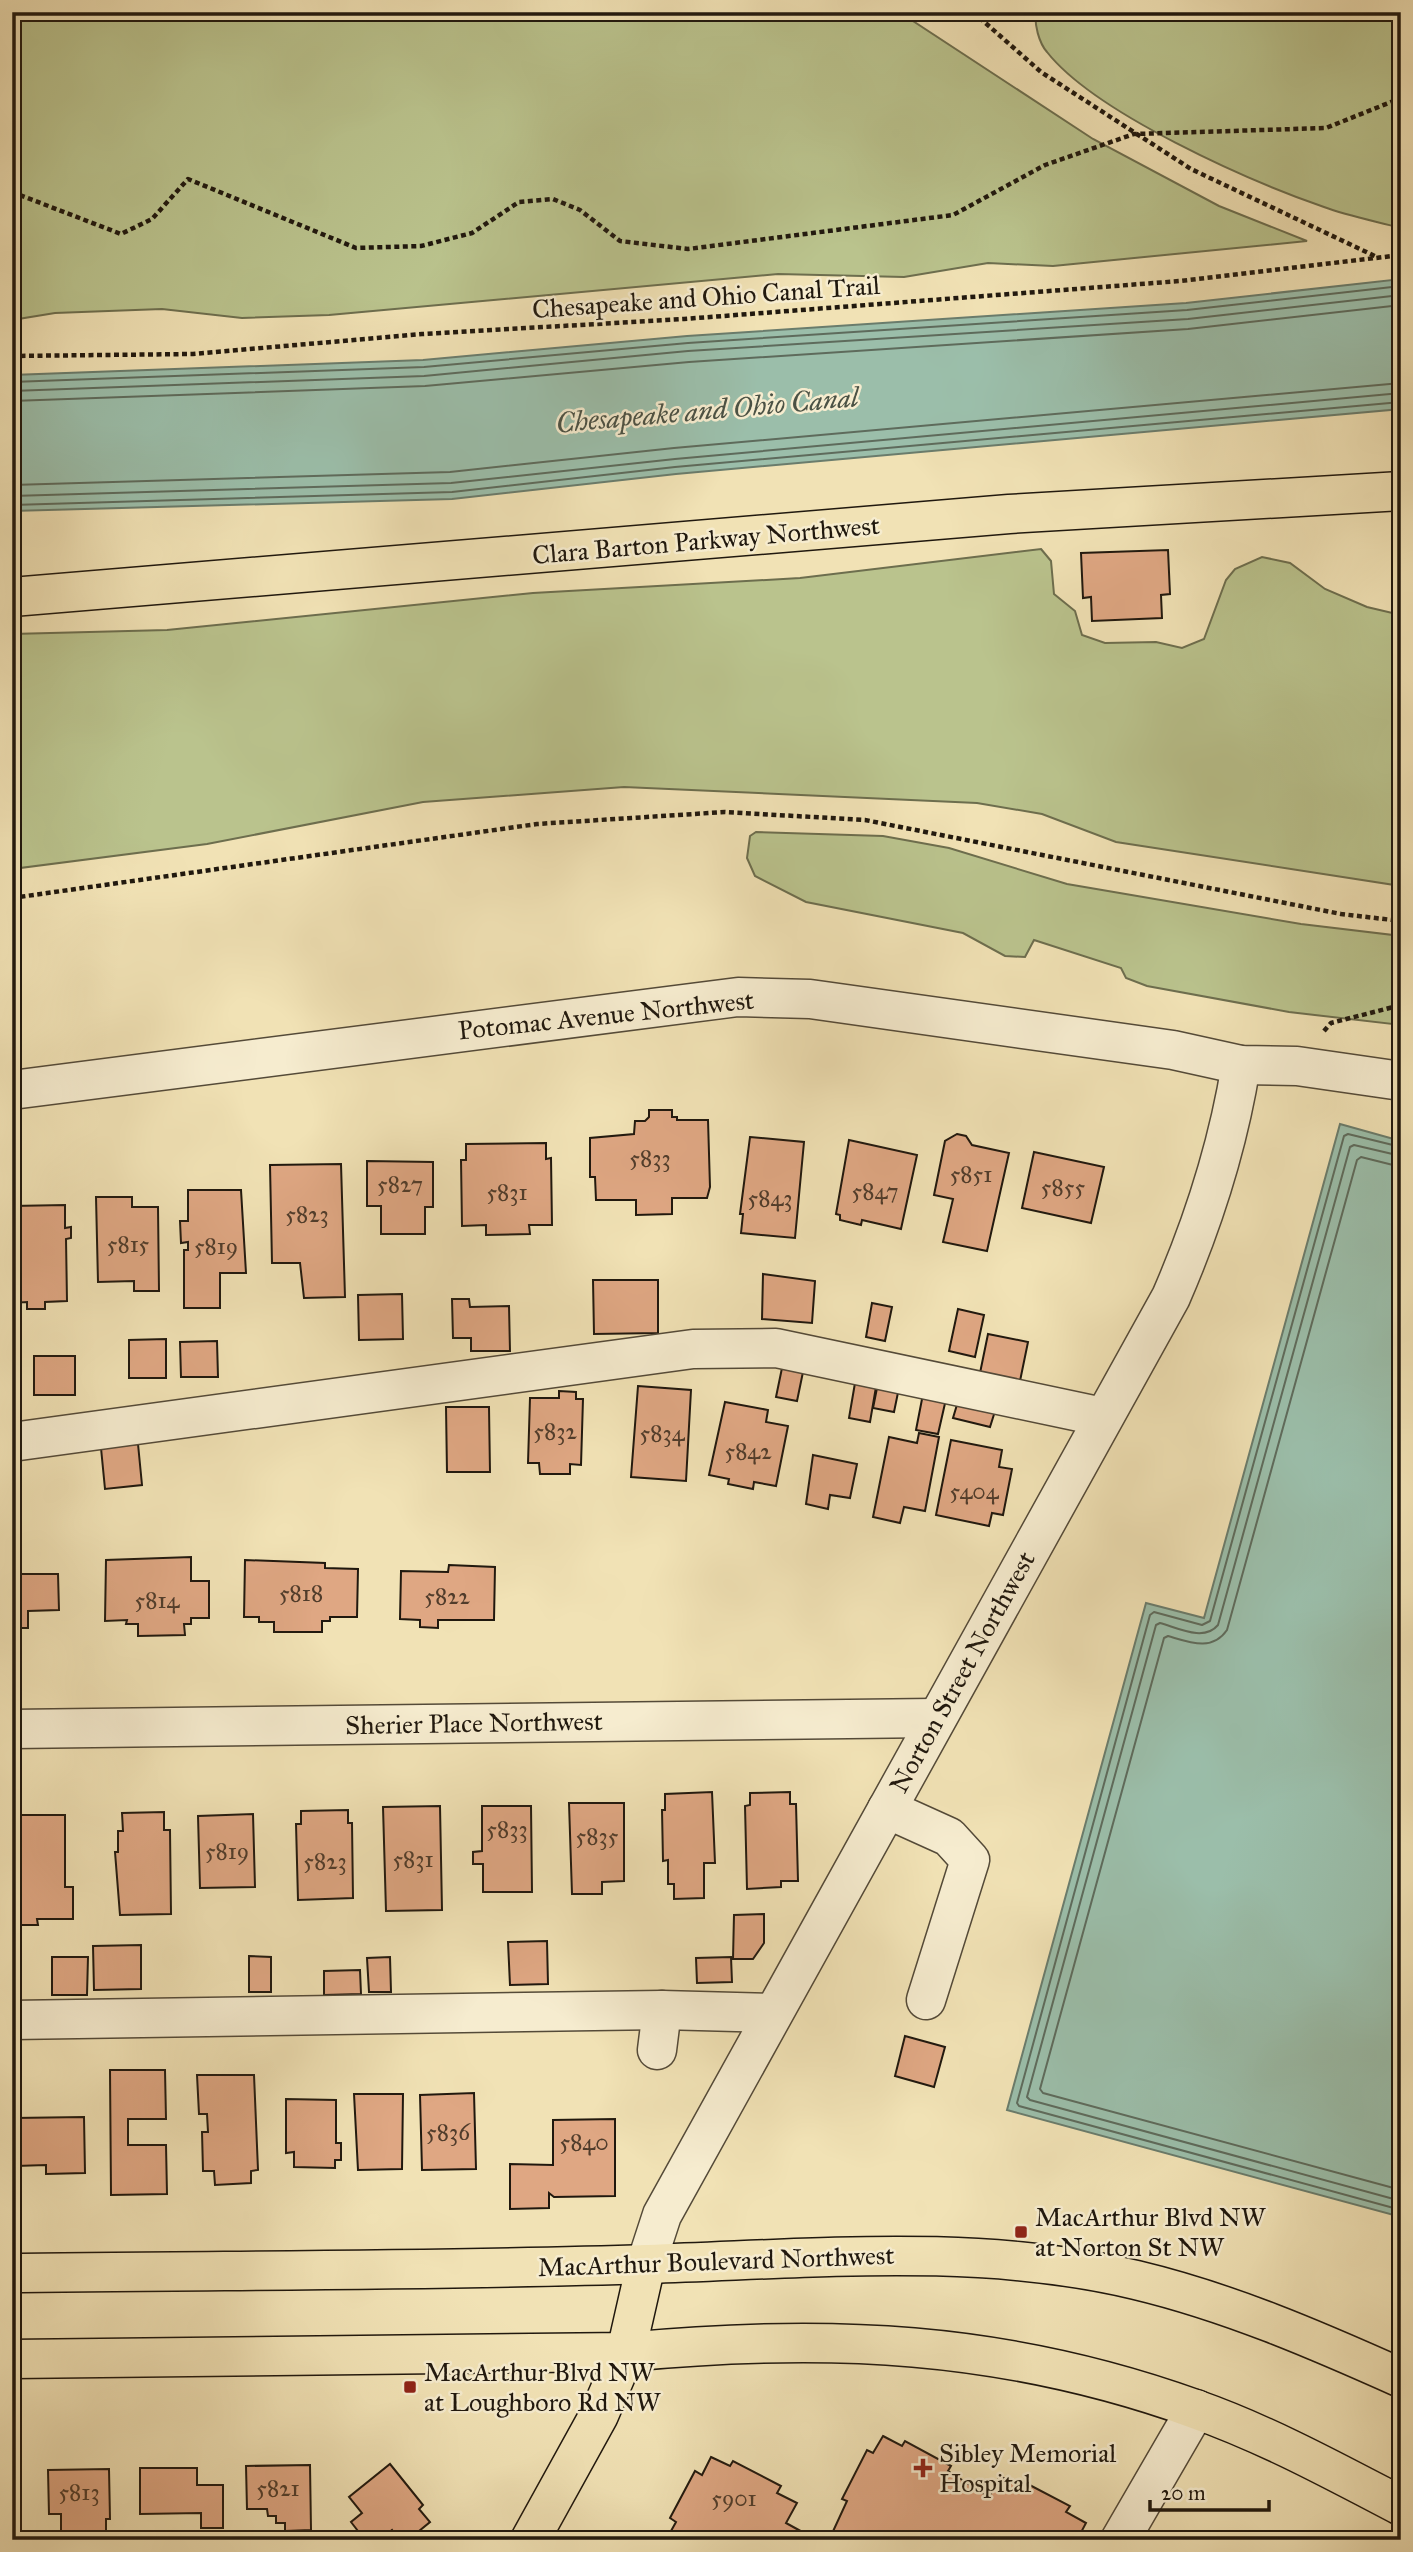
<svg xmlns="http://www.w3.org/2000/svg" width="1413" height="2552" font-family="'IM FELL Great Primer',serif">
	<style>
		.green { fill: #bac38d; stroke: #6d6e4e; stroke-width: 2 }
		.water { fill: #9bbeaa; stroke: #6a7c6c; stroke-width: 2 }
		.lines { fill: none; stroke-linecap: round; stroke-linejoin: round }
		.shore { stroke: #5e6b5c; stroke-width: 2 }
		.building { fill: #dfa783; stroke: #20180e; stroke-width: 2 }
		.minor-casing { stroke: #544a38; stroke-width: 41 }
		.major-casing { stroke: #20180e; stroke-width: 41 }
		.highway-casing { stroke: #20180e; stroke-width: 41 }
		.path { stroke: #20180e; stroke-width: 4.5; stroke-dasharray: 5 3.5; stroke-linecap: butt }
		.minor { stroke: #f6eccf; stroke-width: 38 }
		.major { stroke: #f1e2b5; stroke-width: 38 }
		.highway { stroke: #f1e2b5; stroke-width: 38 }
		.poi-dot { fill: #8f2418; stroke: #f6eccf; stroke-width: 2.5 }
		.labels { text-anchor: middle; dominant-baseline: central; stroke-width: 5; stroke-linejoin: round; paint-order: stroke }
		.number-label { font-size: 23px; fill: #503c2b }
		.street-label { font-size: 26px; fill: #20180e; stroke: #f6eccf }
		.poi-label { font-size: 26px; fill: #20180e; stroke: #f6eccf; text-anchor: start }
		.water-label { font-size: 28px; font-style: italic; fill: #4b5245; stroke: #f6eccf }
	</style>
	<rect width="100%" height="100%" fill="#f1e2b5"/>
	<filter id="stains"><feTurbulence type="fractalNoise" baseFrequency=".00286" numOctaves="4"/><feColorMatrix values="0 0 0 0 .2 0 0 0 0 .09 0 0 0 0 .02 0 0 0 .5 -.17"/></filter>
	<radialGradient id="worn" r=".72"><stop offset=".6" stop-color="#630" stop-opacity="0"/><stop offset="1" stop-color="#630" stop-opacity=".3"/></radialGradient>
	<g class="green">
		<polygon points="12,12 905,12 913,21 1093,139 1219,206 1307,241 1053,266 988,263 904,277 778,274 329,315 242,318 162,309 55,313 12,320"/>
		<path d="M 1036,12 L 1401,12 L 1401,228 C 1375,221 1348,216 1324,207 C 1249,181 1095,113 1047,52 C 1039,43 1034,24 1036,12 Z"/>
		<polygon points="1041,549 1051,561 1054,594 1075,611 1082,635 1105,643 1156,642 1182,648 1204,639 1226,580 1235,569 1262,557 1290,563 1325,589 1367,607 1401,615 1401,886 1116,842 1042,814 977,803 624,787 423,802 207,844 12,869 12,634 167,630 533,593 800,578"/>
		<polygon points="756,832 883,836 949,848 1067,884 1301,924 1401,936 1401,1025 1289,1012 1147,986 1126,978 1121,968 1034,940 1025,957 1005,956 963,933 806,902 755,876 747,858 750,836"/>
	</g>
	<g class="water">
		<polygon points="1401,279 1401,409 676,474 452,499 12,511 12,375 423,360 687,336 1186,303"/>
		<polygon points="1340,1124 1401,1141 1401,2217 1007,2110 1146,1603 1204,1618"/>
	</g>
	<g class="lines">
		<g class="shore">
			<polyline points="12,382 424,367 688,343 1187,310 1401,286"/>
			<polyline points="12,391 424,376 688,351 1188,319 1401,295"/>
			<polyline points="12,401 425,386 689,362 1188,329 1401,305"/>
			<polyline points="12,485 450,472 674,448 1401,383"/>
			<polyline points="12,496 451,483 675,459 1401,393"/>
			<polyline points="12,505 452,492 675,467 1401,402"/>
			<polyline points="1401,1147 1348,1134 1344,1136 1210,1621 1202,1625 1154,1612 1150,1615 1017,2103 1019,2106 1401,2210"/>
			<path d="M 1401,1156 L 1354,1145 L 1350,1147 L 1218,1625 C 1204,1642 1178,1628 1160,1623 L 1156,1625 L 1027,2097 L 1030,2100 L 1401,2201"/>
			<path d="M 1401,1167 L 1361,1157 L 1357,1160 L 1227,1630 C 1212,1652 1189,1642 1168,1636 L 1164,1638 L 1040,2089 L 1043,2093 L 1401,2190"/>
		</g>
	</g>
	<g class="building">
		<polygon points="1168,550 1170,594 1161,595 1162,618 1092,621 1091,597 1083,598 1081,553"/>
		<polygon points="649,1110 672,1110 672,1117 677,1117 677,1120 708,1120 710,1187 707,1198 672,1198 672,1214 636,1215 636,1200 596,1200 595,1177 590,1177 590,1138 634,1134 635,1121 645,1121 649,1117"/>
		<polygon points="957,1134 966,1136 972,1145 1009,1153 987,1251 943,1242 953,1199 934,1195 945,1141"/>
		<polygon points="750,1137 804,1142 795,1238 741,1233 743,1214 740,1214"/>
		<polygon points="849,1140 917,1155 901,1229 862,1220 861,1225 840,1220 840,1215 836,1214"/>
		<polygon points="546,1143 546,1159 551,1158 552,1225 529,1225 530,1234 486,1235 486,1225 462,1226 461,1160 466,1160 466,1144"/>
		<polygon points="1034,1152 1104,1167 1091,1223 1022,1208"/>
		<polygon points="367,1161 433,1162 433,1207 425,1207 425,1234 381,1234 381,1206 367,1206"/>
		<polygon points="341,1164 345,1297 304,1298 300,1263 272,1263 270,1165"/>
		<polygon points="188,1190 241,1190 246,1273 220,1273 220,1308 184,1308 184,1250 188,1250 188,1242 181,1243 180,1221 188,1221"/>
		<polygon points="96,1197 132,1197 132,1207 158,1207 159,1291 134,1291 134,1281 98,1282"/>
		<polygon points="65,1205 65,1228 71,1227 71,1238 66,1239 67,1301 45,1302 45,1309 27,1309 27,1302 12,1303 12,1206"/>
		<polygon points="763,1274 815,1281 812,1323 762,1319"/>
		<polygon points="593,1280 658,1280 658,1333 594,1334"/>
		<polygon points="402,1294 403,1339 359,1340 358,1295"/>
		<polygon points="452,1299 469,1299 470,1307 509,1306 510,1351 471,1351 471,1338 453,1338"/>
		<polygon points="872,1303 892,1307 885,1341 866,1337"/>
		<polygon points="958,1309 984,1315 975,1357 949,1351"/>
		<polygon points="988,1334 1028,1342 1020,1381 980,1373"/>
		<polygon points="166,1339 166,1378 129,1378 129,1340"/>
		<polygon points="217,1341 218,1377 181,1377 180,1342"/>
		<rect x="34" y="1356" width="41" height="39"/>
		<polygon points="782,1368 803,1372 797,1401 776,1397"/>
		<polygon points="880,1373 901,1378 894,1412 873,1408"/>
		<polygon points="855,1383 876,1387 870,1422 849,1418"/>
		<polygon points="638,1386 691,1390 686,1481 631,1477"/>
		<polygon points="559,1391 576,1392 576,1399 583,1399 581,1465 570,1464 570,1474 540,1474 539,1463 528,1463 530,1398 559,1398"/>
		<polygon points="923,1394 946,1399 938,1434 916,1430"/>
		<polygon points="959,1398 996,1408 990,1427 953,1418"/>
		<polygon points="725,1402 768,1410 766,1422 788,1426 776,1486 754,1482 753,1489 728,1484 729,1479 709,1475"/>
		<polygon points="446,1407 489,1407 490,1472 447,1472"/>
		<polygon points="919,1433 939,1437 925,1511 904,1507 900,1523 873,1517 889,1437 917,1443"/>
		<polygon points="951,1440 1002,1450 999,1467 1012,1469 1003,1515 992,1513 989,1526 936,1515"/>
		<polygon points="138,1444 142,1485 105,1489 101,1448"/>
		<polygon points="813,1455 857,1464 850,1498 830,1495 828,1509 806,1504"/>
		<polygon points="191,1557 191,1581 209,1581 209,1618 191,1618 191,1624 184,1624 185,1635 138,1636 138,1624 126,1624 127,1620 105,1621 106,1560"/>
		<polygon points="245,1560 325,1563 325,1568 358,1569 357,1617 330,1617 330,1621 322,1621 322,1632 274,1632 274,1622 259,1622 259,1617 244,1617"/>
		<polygon points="449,1565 495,1567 494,1620 438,1620 438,1628 420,1627 420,1620 400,1619 401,1571 448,1572"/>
		<polygon points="12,1574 58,1574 59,1610 28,1611 28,1628 12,1628"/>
		<polygon points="712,1792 715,1863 704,1863 704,1898 674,1899 674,1884 668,1884 668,1860 663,1861 662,1810 665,1810 665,1794"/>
		<polygon points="790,1792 790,1804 796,1804 798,1881 781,1881 781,1887 747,1889 745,1806 750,1805 750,1793"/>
		<polygon points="569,1803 624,1803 624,1881 602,1882 602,1894 572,1894"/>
		<polygon points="440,1806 442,1910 386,1911 383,1807"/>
		<polygon points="482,1806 531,1806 532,1892 483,1892 483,1864 473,1864 473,1852 482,1851"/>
		<polygon points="348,1810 348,1823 352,1823 353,1898 298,1900 296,1824 301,1824 301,1811"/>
		<polygon points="164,1812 164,1830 170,1830 171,1914 120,1915 115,1852 118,1852 118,1831 123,1831 122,1813"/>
		<polygon points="253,1814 255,1887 200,1888 198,1816"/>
		<polygon points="12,1815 65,1815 65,1887 73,1887 73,1919 37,1919 38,1925 12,1925"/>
		<polygon points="764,1914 764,1943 753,1959 733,1959 734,1915"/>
		<polygon points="547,1941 548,1984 510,1985 508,1942"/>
		<polygon points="141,1945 141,1989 94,1990 93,1946"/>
		<polygon points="249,1956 271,1957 271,1992 249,1992"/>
		<polygon points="52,1957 88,1957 87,1995 52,1995"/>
		<polygon points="390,1957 391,1992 369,1992 367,1958"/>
		<polygon points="731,1957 732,1982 697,1983 696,1958"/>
		<polygon points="360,1970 361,1994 324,1995 324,1971"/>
		<polygon points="905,2036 945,2047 934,2087 895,2076"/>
		<polygon points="110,2070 165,2070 166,2119 128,2119 128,2145 166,2145 167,2194 111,2195"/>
		<polygon points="197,2075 254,2075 258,2170 251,2171 251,2183 215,2185 214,2171 203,2171 202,2132 208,2132 207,2114 199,2114"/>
		<polygon points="474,2093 476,2169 422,2170 420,2095"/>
		<polygon points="354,2094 403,2094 402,2169 358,2170"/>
		<polygon points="286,2099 336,2100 336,2143 341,2143 341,2160 335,2160 335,2168 294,2167 294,2152 286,2153"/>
		<polygon points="84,2117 85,2173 46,2174 46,2165 16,2166 14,2118"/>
		<polygon points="615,2119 615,2196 554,2197 549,2193 549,2208 510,2209 510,2164 553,2165 553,2120"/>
		<polygon points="883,2436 902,2446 905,2441 951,2466 948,2471 989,2497 1000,2476 1020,2486 1022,2481 1070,2506 1066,2512 1086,2523 1077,2540 829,2540 847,2501 842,2499 867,2450 873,2453"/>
		<polygon points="711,2457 730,2466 733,2461 781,2486 777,2493 797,2503 786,2523 817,2540 666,2540 676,2522 670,2518 695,2471 702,2475"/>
		<polygon points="390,2464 423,2505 419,2509 430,2522 408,2540 399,2540 392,2530 379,2540 365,2540 351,2522 362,2513 349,2497"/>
		<polygon points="310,2465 311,2530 285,2531 285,2523 276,2523 276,2516 268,2516 267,2509 247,2509 246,2466"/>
		<polygon points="140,2468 197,2468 197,2485 223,2485 223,2528 201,2528 201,2513 140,2514"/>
		<polygon points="109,2469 110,2519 106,2519 106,2540 61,2540 61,2514 49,2514 48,2470"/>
	</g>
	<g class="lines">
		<defs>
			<g id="minor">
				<polyline points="12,1090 738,997 810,999 1173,1050 1241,1065 1297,1066 1401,1081"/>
				<polyline points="12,1442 693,1349 776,1348 1103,1417"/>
				<polyline points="12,1729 935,1718"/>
				<polyline points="887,1809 949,1837 970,1860 926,2000"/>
				<polyline points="12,2020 662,2010 773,2013"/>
				<polyline points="657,2050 662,2010"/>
				<path d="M 646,2264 L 662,2215 L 1171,1297 C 1204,1221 1228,1146 1241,1065"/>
				<polyline points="1120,2540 1196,2409"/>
			</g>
			<g id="major">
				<path d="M 12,2273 C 224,2270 437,2271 649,2264 C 810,2259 977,2242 1136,2280 C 1228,2302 1314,2339 1401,2378"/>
				<path d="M 12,2359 L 626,2352 C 826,2333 1003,2340 1195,2409 C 1266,2434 1334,2471 1401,2506"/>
				<polyline points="530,2540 599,2415 626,2352 646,2264"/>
			</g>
			<polyline id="highway" points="12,597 1009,514 1401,491"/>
		</defs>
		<use href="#minor" class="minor-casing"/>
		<use href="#major" class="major-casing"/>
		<use href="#highway" class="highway-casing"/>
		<g class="path">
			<polyline points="973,12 1041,72 1191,169 1379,258"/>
			<polyline points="12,192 121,234 152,219 188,179 356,248 421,246 472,233 519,202 553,199 580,210 620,241 688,249 953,215 1045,165 1134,134 1326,128 1401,98"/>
			<polyline points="12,356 193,354 422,334 684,319 1180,281 1401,255"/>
			<polyline points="12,898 537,824 725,812 865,820 1341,914 1401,921"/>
			<polyline points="1324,1031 1331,1023 1401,1005"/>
		</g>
		<use href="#minor" class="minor"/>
		<use href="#major" class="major"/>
		<use href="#highway" class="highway"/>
	</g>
	<g class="poi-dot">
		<rect x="1014" y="2225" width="14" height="14" rx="3.5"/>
		<rect x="403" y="2380" width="14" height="14" rx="3.5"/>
		<path d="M919.5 2457.5h7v7h7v7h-7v7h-7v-7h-7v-7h7z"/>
	</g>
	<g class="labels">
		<g class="number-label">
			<text x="650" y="1158">5833</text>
			<text x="971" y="1174">5851</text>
			<text x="400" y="1184">5827</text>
			<text x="1063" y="1187">5855</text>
			<text x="875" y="1191">5847</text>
			<text x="507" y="1192">5831</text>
			<text x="770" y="1198">5843</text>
			<text x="307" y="1214">5823</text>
			<text x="128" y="1244">5815</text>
			<text x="216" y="1246">5819</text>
			<text x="555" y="1431">5832</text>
			<text x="662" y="1433">5834</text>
			<text x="748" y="1451">5842</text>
			<text x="974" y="1491">5404</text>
			<text x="301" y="1593">5818</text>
			<text x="447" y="1596">5822</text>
			<text x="157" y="1600">5814</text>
			<text x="507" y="1829">5833</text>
			<text x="597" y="1836">5835</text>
			<text x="227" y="1851">5819</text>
			<text x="413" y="1859">5831</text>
			<text x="325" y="1861">5823</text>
			<text x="448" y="2132">5836</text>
			<text x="584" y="2142">5840</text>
			<text x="278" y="2488">5821</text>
			<text x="79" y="2492">5813</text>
			<text x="734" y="2498">5901</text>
		</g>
		<g class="street-label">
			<text transform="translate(706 297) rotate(-4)">Chesapeake and Ohio Canal Trail</text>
			<text transform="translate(706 540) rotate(-5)">Clara Barton Parkway Northwest</text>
			<text transform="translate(606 1015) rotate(-6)">Potomac Avenue Northwest</text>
			<text transform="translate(962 1672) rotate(-61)">Norton Street Northwest</text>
			<text transform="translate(474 1723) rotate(-1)">Sherier Place Northwest</text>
			<text transform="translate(716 2261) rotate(-2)">MacArthur Boulevard Northwest</text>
		</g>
		<g class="poi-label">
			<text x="1035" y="2217">MacArthur Blvd NW<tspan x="1035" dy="30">at Norton St NW</tspan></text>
			<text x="424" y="2372">MacArthur Blvd NW<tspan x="424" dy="30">at Loughboro Rd NW</tspan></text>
			<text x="939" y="2453">Sibley Memorial<tspan x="939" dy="30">Hospital</tspan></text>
		</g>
		<g class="water-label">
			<text transform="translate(707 410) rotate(-5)">Chesapeake and Ohio Canal</text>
		</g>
	</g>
	<rect width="1413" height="2552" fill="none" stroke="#f1e2b5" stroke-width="42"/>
	<rect x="14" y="14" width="1385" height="2524" fill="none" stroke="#20180e" stroke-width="3.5"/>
	<rect x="21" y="21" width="1371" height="2510" fill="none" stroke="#20180e" stroke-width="2"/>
	<path d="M1150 2500v10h119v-10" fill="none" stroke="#20180e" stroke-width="3.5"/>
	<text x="1161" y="2500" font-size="21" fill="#20180e" stroke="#f6eccf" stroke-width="5" paint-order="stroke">20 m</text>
	<rect width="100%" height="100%" filter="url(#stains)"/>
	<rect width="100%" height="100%" fill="url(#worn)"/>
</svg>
